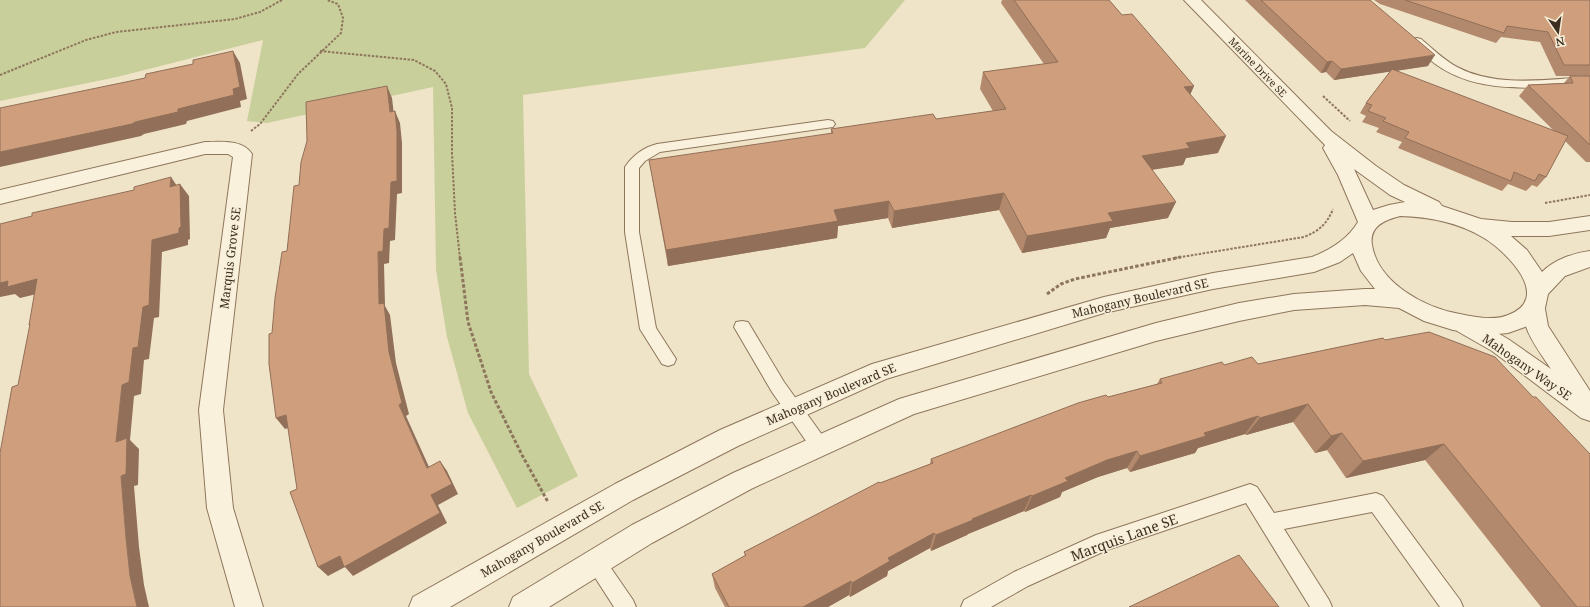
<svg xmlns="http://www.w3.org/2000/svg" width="1590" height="607" font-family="'Noto Serif',serif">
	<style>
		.green { fill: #c9cf9b }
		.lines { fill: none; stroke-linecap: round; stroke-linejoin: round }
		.service-casing { stroke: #8d765c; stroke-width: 2 }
		.minor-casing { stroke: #8d765c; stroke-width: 2 }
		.tertiary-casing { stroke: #8d765c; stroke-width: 2 }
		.path-far1 { stroke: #8d765c; stroke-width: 2; stroke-dasharray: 2.5 1.5; stroke-linecap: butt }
		.path { stroke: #8d765c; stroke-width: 3; stroke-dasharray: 3.5 2; stroke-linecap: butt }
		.service { fill: #faf1dc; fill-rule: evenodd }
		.minor { fill: #faf1dc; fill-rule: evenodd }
		.tertiary { fill: #faf1dc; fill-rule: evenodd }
		.wall { fill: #b2896c }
		.shaded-wall { fill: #916f58 }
		.building { fill: #cf9f7d; stroke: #916f58 }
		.labels { text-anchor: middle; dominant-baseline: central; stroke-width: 3; stroke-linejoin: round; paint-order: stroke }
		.far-street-label { font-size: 10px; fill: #3d2e20; stroke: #f7eed8 }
		.street-label { font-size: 12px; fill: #3d2e20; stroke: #f7eed8 }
		.near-street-label { font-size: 14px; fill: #3d2e20; stroke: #f7eed8 }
	</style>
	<rect width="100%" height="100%" fill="#f0e4c8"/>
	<polygon class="green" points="0,0 905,0 865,48 523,95 529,374 578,476 517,508 468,413 447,337 436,270 433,87 267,123 247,121 263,40 117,77 0,101"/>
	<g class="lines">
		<defs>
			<g id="service">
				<path d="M 1417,38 L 1421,39 C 1433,49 1444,60 1457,67 C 1496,88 1548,79 1590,77 L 1590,85 C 1535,87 1474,97 1429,59 C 1423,54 1415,48 1411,42 L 1413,39 Z"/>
				<path d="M 828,120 L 833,121 L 835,124 L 833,127 L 660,152 L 645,161 L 639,168 L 639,232 L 656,328 L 676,359 L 674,364 L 668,366 L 662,364 L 640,329 L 625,232 L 625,167 C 632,156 644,147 657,144 Z"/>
				<polygon points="742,321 748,322 784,382 825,439 828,445 825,451 819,453 813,451 772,392 734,327 736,322"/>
				<polygon points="1250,484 1257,487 1274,513 1376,493 1383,496 1460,600 1463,607 1440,607 1372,512 1284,529 1329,600 1332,607 1310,607 1246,503 1107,550 1028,586 991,607 961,607 964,600 1014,572 1096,535"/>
				<polygon points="595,552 602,555 633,600 636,607 614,607 585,562 588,555"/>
			</g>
			<g id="minor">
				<path d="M 205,142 C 220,142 243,139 252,154 L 223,410 L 233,508 L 263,607 L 235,607 L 207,508 L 199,410 L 233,157 L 228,154 L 205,154 L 0,204 L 0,190 Z"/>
				<path d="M 1534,300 L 1542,303 L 1545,309 L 1548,326 L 1590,391 L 1590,421 L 1581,418 L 1492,351 L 1457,331 L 1454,325 L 1457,319 L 1465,316 L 1473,319 L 1508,339 L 1551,369 C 1540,352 1516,323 1526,303 Z"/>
			</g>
			<path id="tertiary" d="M 1184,0 L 1201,0 L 1331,131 L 1376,166 L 1404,185 L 1439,202 L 1442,206 L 1481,219 L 1512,222 L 1549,222 L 1590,216 L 1590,230 L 1549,236 L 1511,236 L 1527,250 L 1542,272 C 1554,260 1573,253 1590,251 L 1590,267 L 1565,276 L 1548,294 L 1545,308 L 1539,317 L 1525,327 L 1508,333 L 1488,335 L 1453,330 L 1424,321 L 1399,308 L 1365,305 L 1294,310 L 1239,321 L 1156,341 L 914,414 L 751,489 L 652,543 L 549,607 L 509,607 L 513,597 L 632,525 L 733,473 L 899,399 L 1156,323 L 1239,303 L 1294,294 L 1365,289 L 1375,289 L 1361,271 L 1353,253 L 1340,262 L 1314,272 L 1213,289 L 1104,313 L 886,379 L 738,446 L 633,500 L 450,607 L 409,607 L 413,597 L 615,484 L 720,430 L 872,364 L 1104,297 L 1213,273 L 1312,257 C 1330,250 1348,239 1358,222 L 1338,175 L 1323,148 L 1325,145 ZM 1354,169 L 1390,195 L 1405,202 L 1389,205 L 1373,210 ZM 1400,216 C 1430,217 1458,222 1484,238 C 1507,252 1553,298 1508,315 C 1494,321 1475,317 1460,314 C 1425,308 1378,283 1372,245 C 1369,226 1385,220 1400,216 Z"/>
		</defs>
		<use href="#service" class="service-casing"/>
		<use href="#minor" class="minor-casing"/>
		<use href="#tertiary" class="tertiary-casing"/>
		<g class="path-far1">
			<polyline points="320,51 414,60 435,71 446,84 452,108 452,153 455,213 460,258"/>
			<polyline points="0,75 86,40 116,32 235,19 260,12 282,0"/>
			<polyline points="1323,96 1350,121"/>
			<polyline points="251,131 260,124 298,74 341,33 343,18 338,4 327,0"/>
			<polyline points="1545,203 1590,195"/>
			<path d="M 1175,258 L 1304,237 C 1319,231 1327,224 1333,209"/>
		</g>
		<g class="path">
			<polyline points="460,257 468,322 491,392 522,455 548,502"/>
			<polyline points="1047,294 1061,284 1075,279 1181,257"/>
		</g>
		<use href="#service" class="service"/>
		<use href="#minor" class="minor"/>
		<use href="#tertiary" class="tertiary"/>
	</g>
	<g class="wall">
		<polygon points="1002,0 1109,0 1122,15 1194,86 1190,94 1218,153 1186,158 1183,165 1152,170 1168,218 1110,228 1106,238 1022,253 999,210 892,228 888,218 838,226 837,238 668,266 652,177 831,133 831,129 936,119 993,111 980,89 983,72 1044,64 1001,3"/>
		<polygon points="1245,0 1370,0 1428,66 1396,71 1554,131 1519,96 1528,85 1564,83 1570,76 1579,76 1556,76 1540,42 1501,37 1496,43 1380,4 1374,0 1590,0 1590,162 1586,162 1565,141 1546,177 1537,187 1532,185 1526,191 1508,184 1502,191 1398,148 1402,142 1376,132 1379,128 1362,122 1366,116 1360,113 1366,103 1391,71 1334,80 1326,72 1321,73"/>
		<polygon points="1383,338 1590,607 1541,607 1425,460 1346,478 1327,450 1315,453 1293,422 1246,435 1245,434 1198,448 1195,453 1130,472 1127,468 1098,477 1062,492 1060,497 1025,512 1024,511 968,534 967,535 931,551 930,548 888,571 887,576 850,597 849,595 828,607 725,607 715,588 712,574 745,556 744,552 880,483 930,464 931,459 1108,397 1157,384 1160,379 1224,365 1258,364"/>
	</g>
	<g class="shaded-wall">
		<polygon points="233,51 240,63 247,99 240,101 241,107 187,121 186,124 144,134 141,136 0,167 0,152 135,122 178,109 233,89"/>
		<polygon points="1435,55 1428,66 1334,80 1341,69"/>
		<polygon points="1332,61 1326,72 1321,73 1327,62"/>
		<polygon points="387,86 392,98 395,124 390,112"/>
		<polygon points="1194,86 1187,102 1184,87"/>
		<polygon points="395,111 400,123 402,143 402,193 397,194 395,240 390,241 389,263 384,264 385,306 390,315 396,363 409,414 406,416 434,478 427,468 399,405 379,304 378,252 384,229"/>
		<polygon points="1226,136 1218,153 1186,158 1183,165 1135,172 1142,156 1186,143"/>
		<polygon points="171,177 179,189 170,187"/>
		<polygon points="180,184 189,196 190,239 188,240 188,245 162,252 159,317 154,318 149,359 144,360 141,394 134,396 130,440 139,449 138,485 134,486 139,547 144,585 149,607 137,607 130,576 126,538 121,476 116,442 122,385 133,348 152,240"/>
		<polygon points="1004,193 999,210 892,228 894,211"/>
		<polygon points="889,201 888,218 838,226 837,238 668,266 666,250 834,210"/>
		<polygon points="1176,202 1168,218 1110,228 1106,238 1022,253 1027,236 1108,213"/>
		<polygon points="37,279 49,291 20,298 15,294 0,297 0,283 8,281"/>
		<polygon points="1308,404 1293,422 1246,435 1260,418"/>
		<polygon points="286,415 295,426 285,429 276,418"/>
		<polygon points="1258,416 1245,434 1198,448 1195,453 1130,472 1140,456 1204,433"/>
		<polygon points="1342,433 1327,450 1315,453 1331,436"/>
		<polygon points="1444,444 1425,460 1346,478 1363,461"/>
		<polygon points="1137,451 1127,468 1098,477 1062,492 1060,497 1025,512 1032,496 1065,478 1107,460"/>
		<polygon points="440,461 447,471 458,494 438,505 447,523 353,576 345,567 328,576 318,567 431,495"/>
		<polygon points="1031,495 1024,511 968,534 967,535 931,551 936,535 972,519"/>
		<polygon points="934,533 930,548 888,571 887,576 850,597 852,583 888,558"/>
		<polygon points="851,581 849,595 828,607 803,607"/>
	</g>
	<g class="building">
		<polygon points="1014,0 1109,0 1122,15 1132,14 1194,86 1184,87 1226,136 1186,143 1190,148 1142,156 1176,202 1108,213 1113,221 1027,236 1004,193 894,211 889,201 834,210 838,221 666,250 649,160 833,133 831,129 933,114 936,119 1006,109 983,72 1058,62"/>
		<polygon points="1261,0 1370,0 1435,55 1341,69 1332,61 1327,62"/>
		<polygon points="1405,0 1590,0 1590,65 1564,65 1548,32 1507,26 1504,33"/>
		<polygon points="233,51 240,87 233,89 234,95 178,109 178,112 135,122 132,124 0,152 0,108 145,78 146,74 193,64 193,60"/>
		<polygon points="1392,69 1568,136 1546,177 1539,174 1535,181 1514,172 1511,181 1405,138 1409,132 1383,121 1386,118 1368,111 1372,105 1366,103"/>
		<polygon points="1570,76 1590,76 1590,145 1528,85 1573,83"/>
		<polygon points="387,86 390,112 395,111 397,131 397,181 391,182 389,228 384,229 383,251 378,252 379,304 384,303 389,352 402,403 399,405 427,468 440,461 452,484 431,495 440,513 344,567 340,556 318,567 290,492 297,489 286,415 276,418 269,364 269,334 272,333 275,298 282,252 287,251 294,186 299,185 301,162 307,141 306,102"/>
		<polygon points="171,177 170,187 180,184 181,227 179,228 179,233 152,240 149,305 143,307 138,347 133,348 129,382 122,385 116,442 127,438 126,474 121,476 126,538 130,576 137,607 0,607 0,453 12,387 18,385 30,324 29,325 37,279 7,287 8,281 0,283 0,224 32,216 32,213 134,190 134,187"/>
		<polygon points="1429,332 1495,357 1533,397 1536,397 1590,454 1590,607 1577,607 1444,444 1363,461 1342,433 1331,436 1308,404 1260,418 1258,416 1204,433 1206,436 1140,456 1137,451 1107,460 1065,478 1068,481 1032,496 1031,495 972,519 973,520 936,535 934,533 888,558 890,561 852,583 851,581 803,607 729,607 712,574 746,555 744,552 879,482 880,483 933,463 931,459 1078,403 1106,395 1108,397 1162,383 1160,379 1222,362 1224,365 1252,357 1258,364 1349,345 1383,338 1385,340"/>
		<polygon points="1239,555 1279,607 1129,607"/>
	</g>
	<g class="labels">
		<g class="far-street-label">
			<text transform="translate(1258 67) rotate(46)">Marine Drive SE</text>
		</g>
		<g class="street-label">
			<text transform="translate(230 258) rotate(-83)">Marquis Grove SE</text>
			<text transform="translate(1140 298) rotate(-13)">Mahogany Boulevard SE</text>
			<text transform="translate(1527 367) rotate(35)">Mahogany Way SE</text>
			<text transform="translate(831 394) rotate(-23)">Mahogany Boulevard SE</text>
			<text transform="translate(542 539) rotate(-30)">Mahogany Boulevard SE</text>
		</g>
		<g class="near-street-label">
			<text transform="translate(1124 537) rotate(-20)">Marquis Lane SE</text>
		</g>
	</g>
	<g transform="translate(1558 32) rotate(167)" stroke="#f7eed8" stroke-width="3" paint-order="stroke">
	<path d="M0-3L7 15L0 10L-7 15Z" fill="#3d2e20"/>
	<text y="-6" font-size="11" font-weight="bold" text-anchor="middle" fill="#3d2e20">N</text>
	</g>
</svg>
